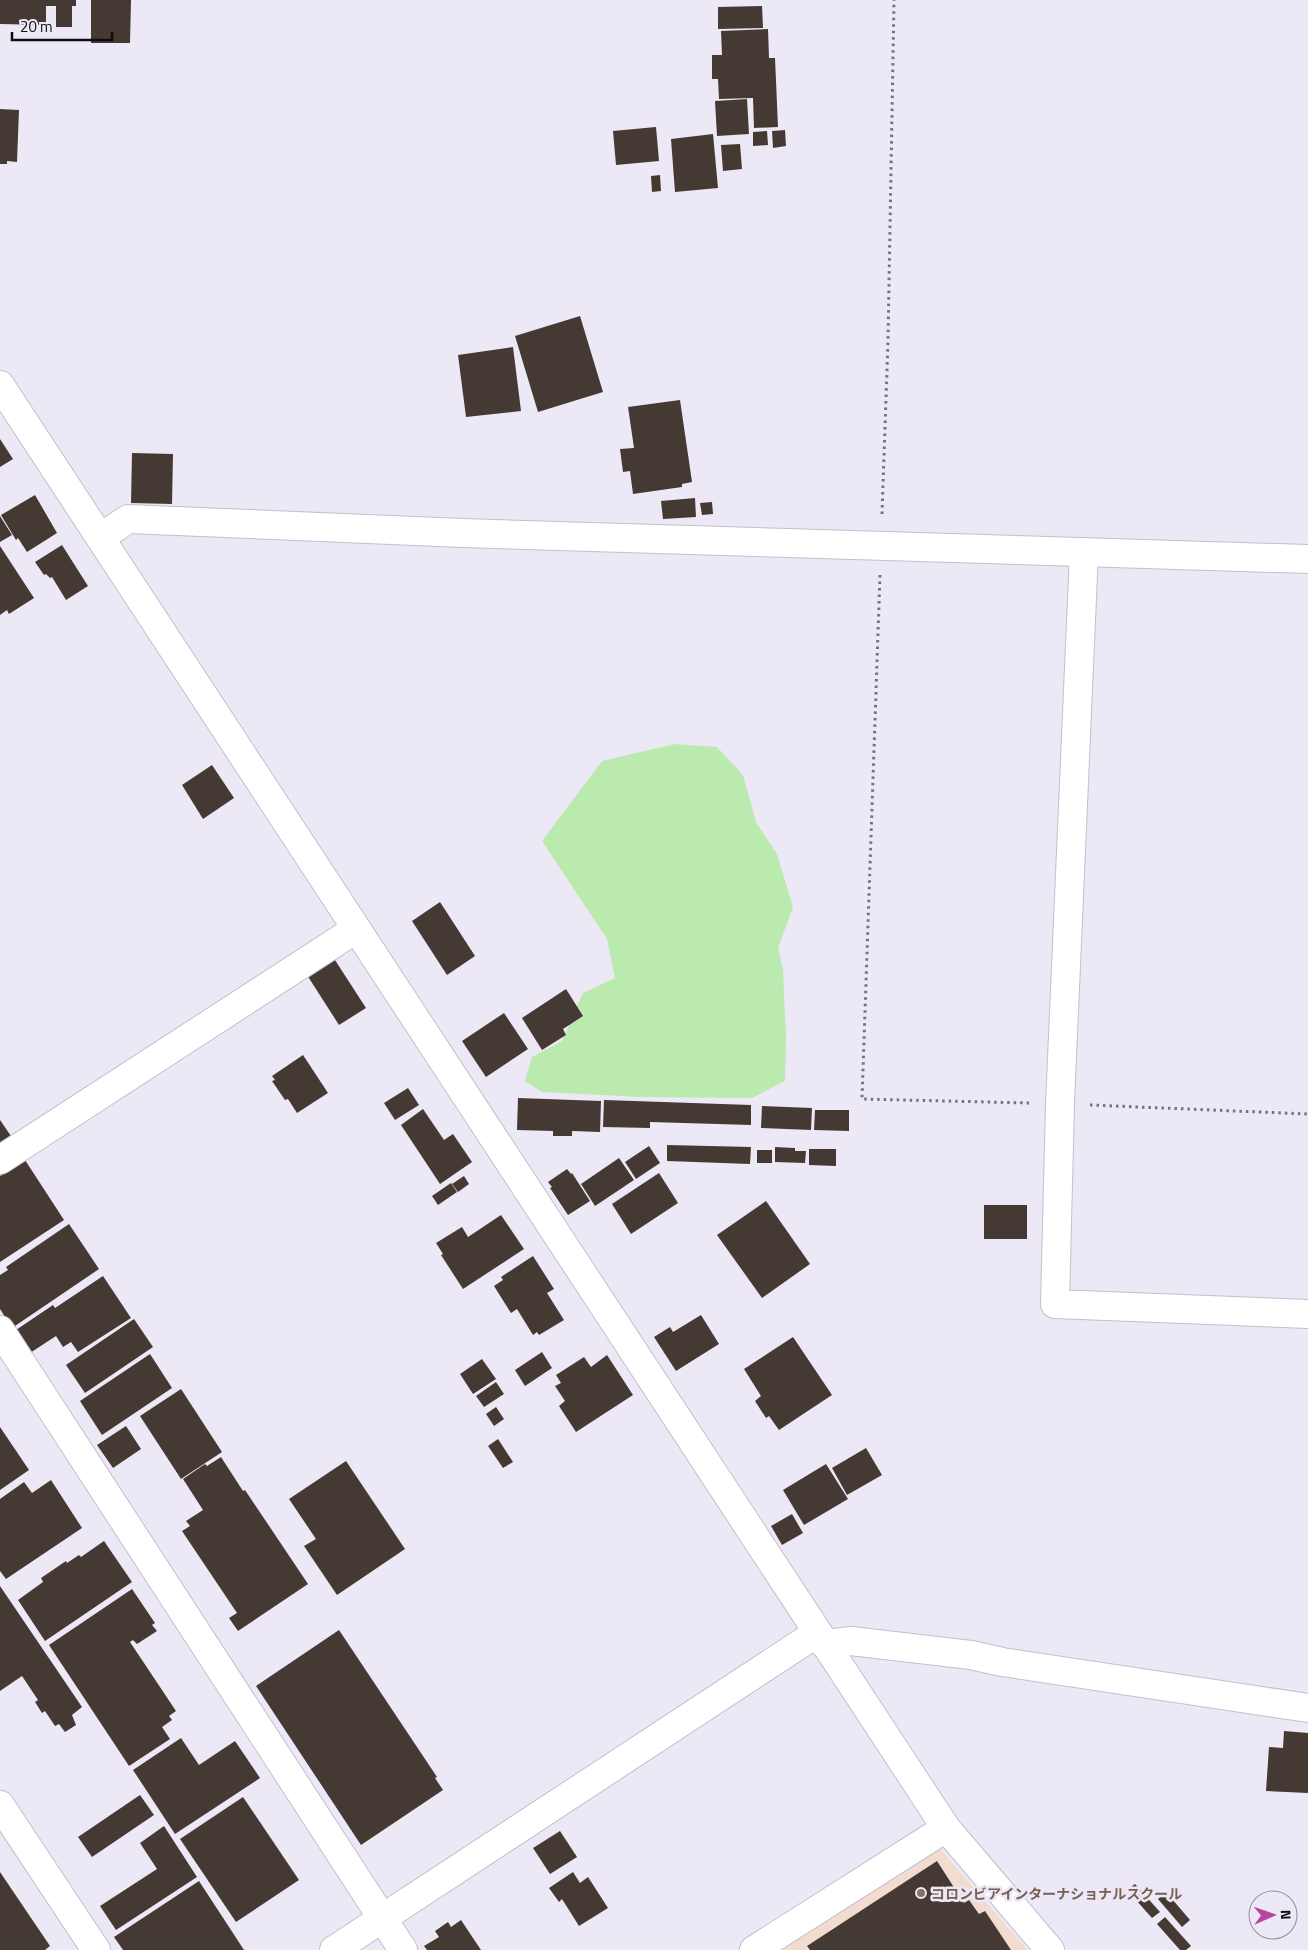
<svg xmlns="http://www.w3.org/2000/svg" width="1308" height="1950" font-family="'Titillium Web','Noto Sans JP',sans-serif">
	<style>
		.education { fill: #f2dccf }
		.green { fill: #bbeaaf }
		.building { fill: #453934 }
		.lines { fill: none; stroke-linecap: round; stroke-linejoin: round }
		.street-casing { stroke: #c4bfcc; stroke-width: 30 }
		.secondary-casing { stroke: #c4bfcc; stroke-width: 30 }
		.path { stroke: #76727b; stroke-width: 3; stroke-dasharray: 2.5 4; stroke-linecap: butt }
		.street { stroke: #fff; stroke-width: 28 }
		.secondary { stroke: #fff; stroke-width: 28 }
		.education-dot { fill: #8d6e63; stroke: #ede8f6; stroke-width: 2 }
		.labels { text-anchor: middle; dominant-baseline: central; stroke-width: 5; stroke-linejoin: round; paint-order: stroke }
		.education-label { font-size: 14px; font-weight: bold; fill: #785e54; stroke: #ede8f6; text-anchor: start }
	</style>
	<rect width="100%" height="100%" fill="#ede8f6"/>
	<polygon class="education" points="933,1849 940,1849 1027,1950 769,1950"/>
	<polygon class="green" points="675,744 717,747 743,775 756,822 777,854 793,907 778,948 783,970 786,1036 785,1081 752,1098 640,1097 542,1092 525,1081 532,1057 562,1041 583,993 615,978 607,939 542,841 602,761"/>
	<g class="building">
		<polygon points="0,0 76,0 76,6 72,6 72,27 56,27 56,6 46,6 46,25 0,24"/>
		<polygon points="91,0 131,0 130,43 91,43"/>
		<polygon points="762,6 763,28 718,29 718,7"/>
		<polygon points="768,29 769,58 775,58 778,127 754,128 753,98 719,99 718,79 712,79 712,55 722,55 721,31"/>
		<polygon points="747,99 749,134 717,136 715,101"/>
		<polygon points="0,109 19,110 17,162 7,161 7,164 0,164"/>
		<polygon points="656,127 659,161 616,165 613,131"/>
		<polygon points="785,130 786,146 773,148 772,131"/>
		<polygon points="767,131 768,145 753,146 753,132"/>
		<polygon points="713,134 718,188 675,192 671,139"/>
		<polygon points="740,144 742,169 723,171 721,145"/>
		<polygon points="660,175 661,191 652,192 651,176"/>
		<polygon points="580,316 603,392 538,412 515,336"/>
		<polygon points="513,347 521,411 466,417 458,355"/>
		<polygon points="680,400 692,482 682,484 682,487 633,494 630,471 623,472 620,449 634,448 628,407"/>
		<polygon points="0,439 13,459 0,467"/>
		<polygon points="132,453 173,454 172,504 131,503"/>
		<polygon points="35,495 57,533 27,552 18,538 16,540 1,515"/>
		<polygon points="695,498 696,517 663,519 661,501"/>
		<polygon points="712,502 713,514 702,515 700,503"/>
		<polygon points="0,516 12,535 0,542"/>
		<polygon points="62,545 88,586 66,600 52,577 50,578 46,574 44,575 35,562"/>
		<polygon points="0,546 34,598 9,614 7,610 0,615"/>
		<polygon points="212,765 234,798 203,819 182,785"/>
		<polygon points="440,902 475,956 447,975 412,921"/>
		<polygon points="333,957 366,1008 339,1025 307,975"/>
		<polygon points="566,989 583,1016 563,1029 566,1035 542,1050 522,1018"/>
		<polygon points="504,1013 528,1049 486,1077 462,1041"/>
		<polygon points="303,1055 328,1093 297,1113 288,1099 285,1100 272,1081 275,1080 272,1076"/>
		<polygon points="408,1088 419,1105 395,1120 384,1103"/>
		<polygon points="518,1098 601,1101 600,1132 572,1131 572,1136 553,1136 553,1131 517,1130"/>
		<polygon points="604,1100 751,1105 751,1125 650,1122 650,1128 603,1127"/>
		<polygon points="762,1106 812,1108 811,1130 761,1128"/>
		<polygon points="423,1109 444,1140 453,1134 472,1162 440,1184 401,1125"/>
		<polygon points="815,1110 849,1110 849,1131 814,1130"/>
		<polygon points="0,1120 11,1136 0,1143"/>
		<polygon points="667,1145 751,1147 750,1164 667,1161"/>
		<polygon points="649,1146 660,1163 636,1179 625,1162"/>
		<polygon points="775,1147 795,1148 795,1151 806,1151 805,1163 775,1162"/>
		<polygon points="809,1149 836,1149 836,1166 809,1165"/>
		<rect x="757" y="1150" width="15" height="13"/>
		<polygon points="619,1158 634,1180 595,1206 581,1184"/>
		<polygon points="25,1160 64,1220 0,1262 0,1176"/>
		<polygon points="567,1169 571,1174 572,1173 590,1201 568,1215 550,1188 552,1187 548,1182"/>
		<polygon points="659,1173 678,1203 631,1234 612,1204"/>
		<polygon points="464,1176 469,1184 458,1192 452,1184"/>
		<polygon points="451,1183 457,1192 438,1205 432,1196"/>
		<polygon points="766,1201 810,1264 762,1298 717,1235"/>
		<rect x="984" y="1205" width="43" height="34"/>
		<polygon points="501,1215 524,1249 463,1289 441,1255 443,1254 436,1243 462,1227 468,1237"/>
		<polygon points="69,1224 99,1269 12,1328 0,1309 0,1275 8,1270 6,1267"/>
		<polygon points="533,1256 554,1289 547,1293 564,1320 539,1335 537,1332 533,1335 517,1309 511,1313 494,1286 503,1280 501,1277"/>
		<polygon points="103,1276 131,1318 78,1352 71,1342 63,1347 56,1336 30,1353 16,1330 53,1305 55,1308"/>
		<polygon points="701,1315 719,1344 676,1371 654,1337 670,1327 673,1332"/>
		<polygon points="134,1319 153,1347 85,1393 66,1365"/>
		<polygon points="793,1337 832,1395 779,1430 769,1416 766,1418 755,1401 761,1396 744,1369"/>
		<polygon points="542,1352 552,1368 525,1386 515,1370"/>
		<polygon points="150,1354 172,1388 102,1435 80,1401"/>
		<polygon points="607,1355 633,1395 576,1432 559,1406 565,1401 555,1386 561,1383 556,1375 584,1357 591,1367"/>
		<polygon points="482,1359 496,1379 473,1394 460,1374"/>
		<polygon points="496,1382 504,1394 484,1407 476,1396"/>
		<polygon points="181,1389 222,1452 181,1479 140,1416"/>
		<polygon points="496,1407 504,1419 494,1426 486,1414"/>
		<polygon points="126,1426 141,1449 113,1468 97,1445"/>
		<polygon points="0,1427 29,1470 0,1490"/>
		<polygon points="498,1439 513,1462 503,1468 488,1446"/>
		<polygon points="866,1448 882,1475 847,1495 832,1468"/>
		<polygon points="221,1457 243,1491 245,1490 308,1584 238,1631 229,1618 237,1613 182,1531 190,1526 186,1521 203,1510 183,1479 205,1464 207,1466"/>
		<polygon points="346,1461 405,1549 337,1595 304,1546 316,1539 289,1499"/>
		<polygon points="826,1464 848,1499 804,1525 783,1490"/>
		<polygon points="51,1480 82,1528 6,1579 0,1571 0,1499 24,1482 32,1493"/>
		<polygon points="792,1514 803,1533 782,1545 771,1526"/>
		<polygon points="104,1541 132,1582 45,1641 18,1600 43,1582 41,1578 66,1561 67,1563 79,1555 81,1557"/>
		<polygon points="0,1586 82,1707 72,1715 76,1725 65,1732 59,1724 55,1726 45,1711 42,1713 35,1702 38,1700 22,1676 0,1691"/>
		<polygon points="132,1589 155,1623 152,1625 157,1631 137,1644 133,1640 130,1642 176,1711 169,1716 172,1720 162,1727 170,1739 129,1766 49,1645"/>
		<polygon points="339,1630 437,1777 435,1778 443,1790 361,1845 256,1686"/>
		<polygon points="1284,1731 1308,1733 1308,1793 1266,1791 1269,1747 1283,1748"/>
		<polygon points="181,1738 199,1765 235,1741 260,1778 175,1834 133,1770"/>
		<polygon points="140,1795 154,1815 92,1857 78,1837"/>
		<polygon points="243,1797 299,1880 236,1922 180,1839"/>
		<polygon points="164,1826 197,1877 116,1930 100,1906 157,1869 140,1843"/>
		<polygon points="560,1831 577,1857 550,1874 533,1848"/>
		<polygon points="937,1861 964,1903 969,1900 979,1914 985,1911 1011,1950 810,1950 807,1946"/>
		<polygon points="0,1872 50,1946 45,1950 0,1950"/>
		<polygon points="573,1872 580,1883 588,1877 608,1908 579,1926 562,1899 559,1902 549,1888"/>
		<polygon points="199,1881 244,1950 123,1950 114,1937"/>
		<polygon points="1135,1884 1160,1912 1152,1918 1127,1890"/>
		<polygon points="1166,1892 1190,1920 1182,1927 1158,1899"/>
		<polygon points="1165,1917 1191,1946 1186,1950 1180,1950 1157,1924"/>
		<polygon points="461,1920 481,1950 427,1950 424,1946 439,1937 435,1931 448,1922 451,1927"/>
	</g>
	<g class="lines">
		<defs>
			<g id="street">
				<polyline points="101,537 128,519 463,533 1308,559"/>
				<polyline points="1084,552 1060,1104 1055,1304 1308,1314"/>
				<polyline points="0,1160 356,929"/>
				<polyline points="0,1330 403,1950"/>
				<polyline points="824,1644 851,1641 971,1655 1002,1662 1308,1708"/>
				<polyline points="0,1805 96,1950"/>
				<polyline points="334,1950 817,1633"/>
				<polyline points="754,1950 946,1828"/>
			</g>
			<polyline id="secondary" points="0,385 946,1828 1050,1950"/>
		</defs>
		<use href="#street" class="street-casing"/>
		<use href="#secondary" class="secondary-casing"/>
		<g class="path">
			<polyline points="882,514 888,341 894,0"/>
			<polyline points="880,575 862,1099 1029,1103"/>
			<polyline points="1090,1105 1308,1114"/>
		</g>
		<use href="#street" class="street"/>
		<use href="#secondary" class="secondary"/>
	</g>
	<circle class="education-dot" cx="921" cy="1893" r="5"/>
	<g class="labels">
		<g class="education-label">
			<text x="931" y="1893">コロンビアインターナショナルスクール</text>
		</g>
	</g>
	<g transform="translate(1273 1915) rotate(88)"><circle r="24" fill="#ede8f6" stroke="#94909a"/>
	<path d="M0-4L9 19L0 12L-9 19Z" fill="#b8459e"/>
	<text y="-8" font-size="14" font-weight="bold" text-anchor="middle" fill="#0e0c11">N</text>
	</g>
	<path d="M12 32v8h100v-8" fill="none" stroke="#0e0c11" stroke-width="2.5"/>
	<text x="20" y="32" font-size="15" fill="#0e0c11" stroke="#ede8f6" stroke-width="4" paint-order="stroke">20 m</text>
</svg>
